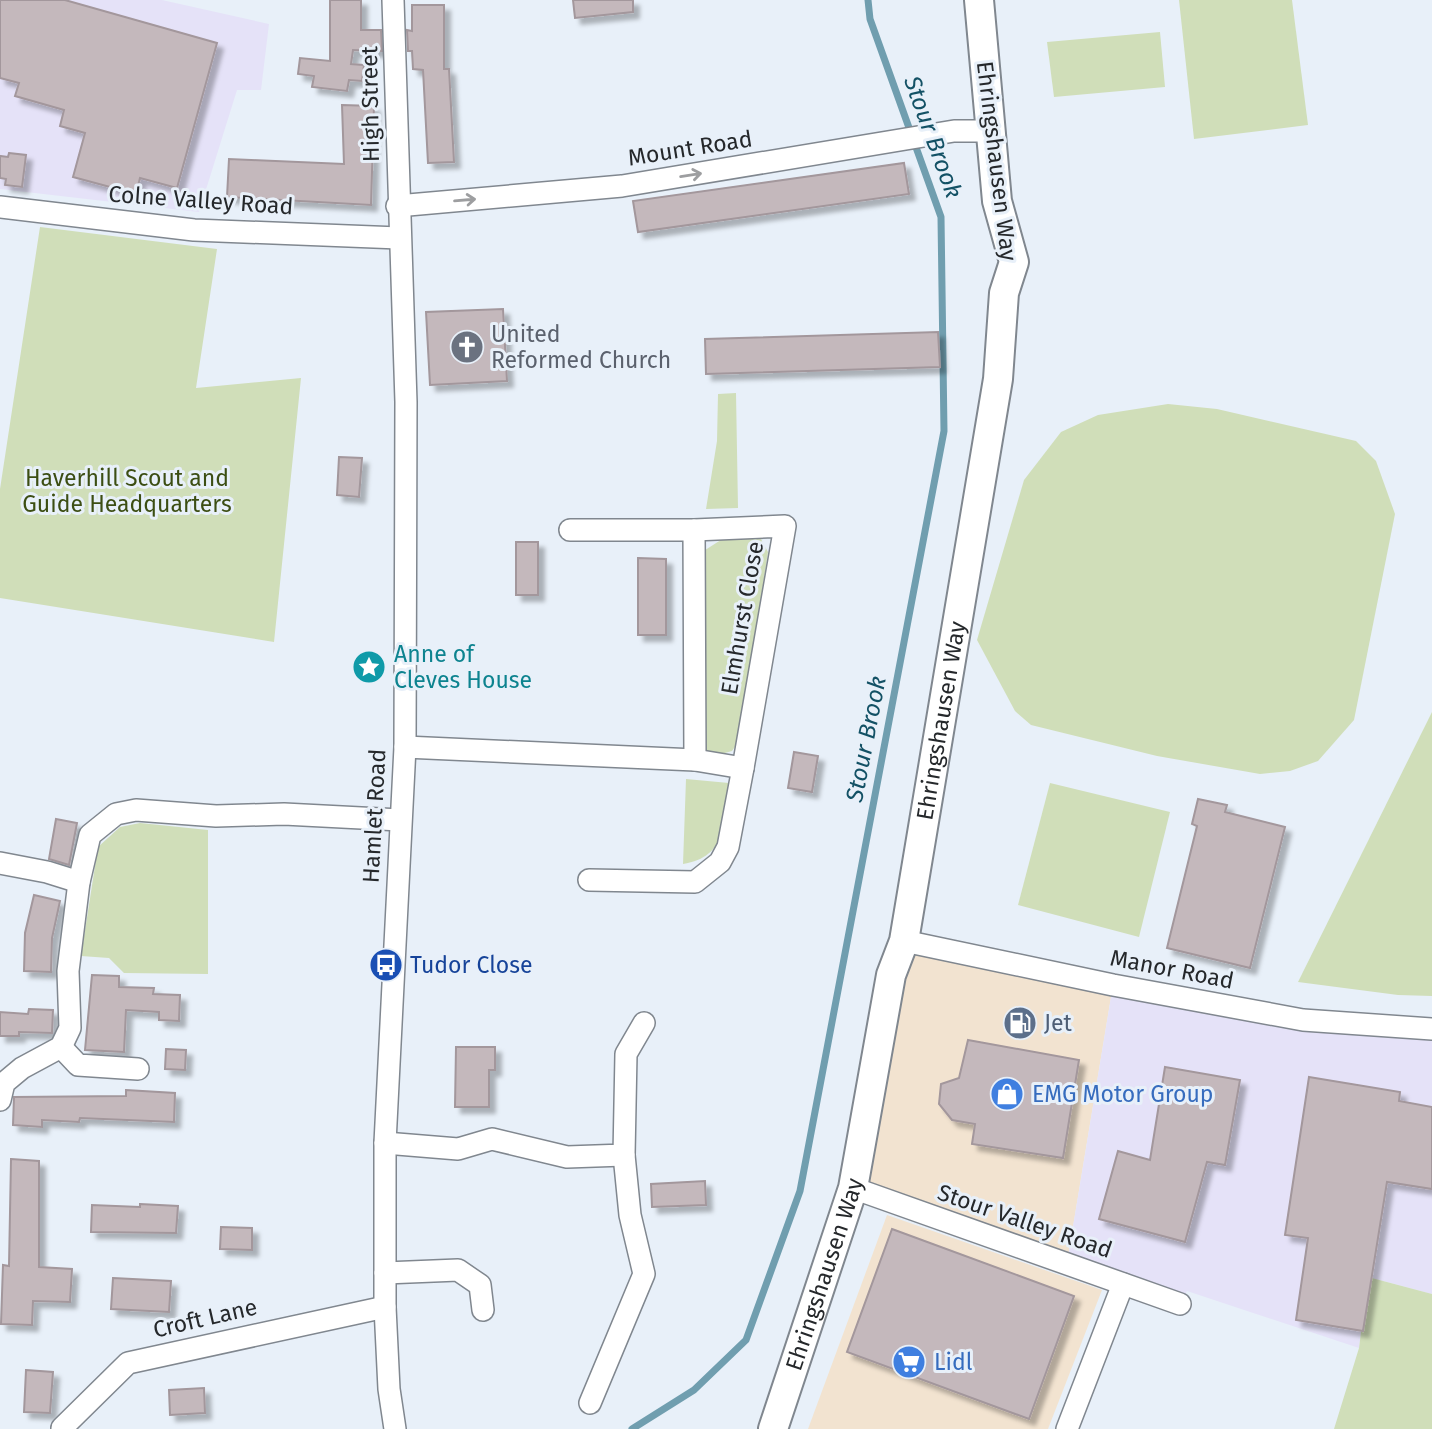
<svg xmlns="http://www.w3.org/2000/svg" width="1432" height="1429" font-family="'Fira Sans',sans-serif">
	<style>
		.commercial { fill: #f2e3d0 }
		.industrial { fill: #e5e2f8 }
		.green { fill: #d0deb9 }
		.lines { fill: none; stroke-linecap: round; stroke-linejoin: round }
		.stream { stroke: #709eaf; stroke-width: 7 }
		.building { fill: #c4b8bc; stroke: #a3979c; stroke-width: 2; filter: url(#shadow) }
		.minor-casing { stroke: #80878f; stroke-width: 24 }
		.major-casing { stroke: #80878f; stroke-width: 32 }
		.minor { stroke: #fff; stroke-width: 21 }
		.major { stroke: #fff; stroke-width: 28 }
		.oneway { stroke: #9d9ea0 }
		.labels { text-anchor: middle; dominant-baseline: central; stroke-width: 6; stroke-linejoin: round; paint-order: stroke }
		.street-label { font-size: 23px; fill: #25282b; stroke: #e8f0f9 }
		.worship-label { font-size: 23px; fill: #5b616d; stroke: #e8f0f9; text-anchor: start }
		.park-label { font-size: 23px; fill: #3c4e13; stroke: #e8f0f9 }
		.culture-label { font-size: 23px; fill: #0d838f; stroke: #e8f0f9; text-anchor: start }
		.transit-label { font-size: 23px; fill: #164399; stroke: #e8f0f9; text-anchor: start }
		.service-label { font-size: 23px; fill: #4e5e75; stroke: #e8f0f9; text-anchor: start }
		.shop-label { font-size: 23px; fill: #366cbe; stroke: #e8f0f9; text-anchor: start }
		.water-label { font-size: 24px; font-style: italic; fill: #135165; stroke: #e8f0f9 }
	</style>
	<defs>
		<filter id="shadow"><feDropShadow dx="6" dy="6" stdDeviation="2" flood-color="#0004"/></filter>
	</defs>
	<rect width="100%" height="100%" fill="#e8f0f9"/>
	<g class="commercial">
		<polygon points="904,941 1113,985 1067,1263 853,1188"/>
		<polygon points="887,1215 1102,1290 1048,1429 808,1429"/>
	</g>
	<g class="industrial">
		<polygon points="0,0 162,0 269,24 261,90 237,90 199,212 0,189"/>
		<polygon points="1113,985 1432,1034 1432,1294 1368,1277 1359,1348 1187,1291 1180,1304 1067,1263"/>
	</g>
	<g class="green">
		<polygon points="1179,0 1292,0 1308,125 1194,139"/>
		<polygon points="1160,32 1165,87 1054,97 1047,42"/>
		<polygon points="40,227 217,249 196,388 301,378 274,642 0,598 0,489"/>
		<polygon points="736,393 738,508 706,509 717,441 718,394"/>
		<polygon points="1168,404 1217,409 1356,441 1376,461 1395,514 1354,720 1318,761 1290,771 1260,774 1157,756 1031,725 1015,711 977,640 1024,480 1061,432 1098,415"/>
		<polygon points="749,535 761,539 768,552 739,741 732,751 714,756 705,749 702,552 724,538"/>
		<polygon points="1432,712 1432,996 1398,995 1298,982"/>
		<path d="M 686,779 L 729,783 C 725,820 728,857 683,864 Z"/>
		<polygon points="1050,783 1170,812 1139,937 1018,905"/>
		<polygon points="140,823 208,830 208,974 124,973 109,958 81,956 98,847 120,827"/>
		<polygon points="1368,1277 1432,1294 1432,1429 1334,1429 1359,1348"/>
	</g>
	<g class="lines">
		<polyline class="stream" points="632,1429 694,1390 746,1340 800,1191 944,431 941,217 870,19 868,0"/>
	</g>
	<g class="building">
		<polygon points="0,0 65,0 217,43 177,188 140,178 136,194 73,177 85,133 60,126 64,110 15,96 19,83 0,78"/>
		<polygon points="330,0 361,0 361,30 381,30 382,51 353,50 351,64 364,65 362,81 349,80 347,91 312,87 314,76 298,74 300,58 330,61"/>
		<polygon points="573,0 633,0 633,12 575,18"/>
		<polygon points="412,5 444,5 444,69 449,69 454,162 428,163 423,70 413,69 412,51 408,51 407,30 412,31"/>
		<polygon points="342,105 374,106 371,205 227,197 229,159 344,164"/>
		<polygon points="9,153 26,155 22,187 5,185 6,179 0,178 0,156 8,157"/>
		<polygon points="904,163 909,194 638,232 633,201"/>
		<polygon points="503,309 507,381 430,385 426,312"/>
		<polygon points="938,332 940,367 706,374 705,339"/>
		<polygon points="339,457 362,458 359,497 337,495"/>
		<rect x="516" y="542" width="22" height="53"/>
		<polygon points="638,558 666,559 666,635 638,635"/>
		<polygon points="794,752 818,756 812,792 788,788"/>
		<polygon points="1198,799 1227,805 1225,812 1285,827 1250,968 1167,948 1197,826 1192,824"/>
		<polygon points="56,819 77,823 69,865 49,859"/>
		<polygon points="34,895 60,901 52,938 51,972 24,971 25,933"/>
		<polygon points="92,975 119,976 119,987 154,988 153,994 180,995 179,1021 159,1020 159,1012 126,1010 124,1052 85,1050"/>
		<polygon points="29,1009 53,1010 52,1033 19,1032 19,1036 0,1036 0,1012 28,1014"/>
		<polygon points="968,1040 1079,1060 1063,1158 972,1144 975,1124 952,1120 939,1104 941,1084 959,1078"/>
		<polygon points="456,1047 495,1047 495,1070 489,1070 489,1107 455,1107"/>
		<polygon points="166,1049 186,1050 185,1070 165,1069"/>
		<polygon points="1165,1067 1240,1080 1225,1165 1207,1162 1185,1242 1099,1219 1118,1151 1150,1160"/>
		<polygon points="1309,1077 1400,1092 1399,1101 1432,1107 1432,1189 1387,1182 1363,1331 1296,1320 1308,1238 1285,1235"/>
		<polygon points="126,1090 175,1093 174,1122 80,1118 79,1122 42,1120 42,1127 13,1125 14,1097 126,1096"/>
		<polygon points="11,1159 39,1161 39,1267 72,1269 70,1302 33,1301 32,1325 1,1324 3,1265 9,1266"/>
		<polygon points="705,1181 706,1205 652,1207 651,1184"/>
		<polygon points="140,1204 178,1206 176,1233 91,1232 92,1205 140,1207"/>
		<polygon points="221,1227 252,1228 252,1250 220,1249"/>
		<polygon points="892,1229 1074,1296 1029,1419 847,1352"/>
		<polygon points="113,1278 171,1281 169,1312 111,1309"/>
		<polygon points="26,1370 53,1372 50,1413 24,1412"/>
		<polygon points="204,1388 205,1413 170,1415 169,1390"/>
	</g>
	<g class="lines">
		<defs>
			<g id="minor">
				<polyline points="393,0 406,402 405,747 385,1143 385,1307 389,1389 395,1429"/>
				<polyline points="397,206 622,186 954,131 989,131"/>
				<polyline points="0,207 194,230 399,238"/>
				<polyline points="570,530 694,530 695,760"/>
				<polyline points="694,530 785,526 743,768"/>
				<polyline points="405,747 695,760 743,768 728,847 720,862 695,882 589,880"/>
				<polyline points="0,863 47,872 79,882"/>
				<polyline points="904,941 1113,985 1303,1020 1432,1029"/>
				<polyline points="61,1047 78,1065 138,1069"/>
				<polyline points="0,1100 4,1083 22,1068 61,1047 70,1028 68,971 79,882 90,835 116,814 136,810 216,816 284,814 400,820"/>
				<polyline points="385,1143 458,1149 492,1139 567,1157 624,1155 626,1054 644,1023"/>
				<polyline points="853,1188 1180,1304"/>
				<polyline points="385,1273 458,1270 480,1285 483,1310"/>
				<polyline points="590,1403 644,1274 630,1215 624,1155"/>
				<polyline points="62,1428 128,1363 385,1307"/>
				<polyline points="1067,1429 1123,1284"/>
			</g>
			<g id="major">
				<path id="s1" d="M 773,1429 L 853,1188 L 891,975 L 904,941 L 998,379 L 1004,293 L 1014,262 L 997,201 L 979,0"/>
			</g>
		</defs>
		<use href="#minor" class="minor-casing"/>
		<use href="#major" class="major-casing"/>
		<use href="#minor" class="minor"/>
		<use href="#major" class="major"/>
	</g>
	<defs><path id="oneway-shaft" d="M-6 0H5M1.5-3L5.5 0L1.5 3" fill="none" stroke-width="1.6" stroke-linecap="round" stroke-linejoin="round" transform="scale(1.75)"/></defs>
	<g class="oneway">
		<use href="#oneway-shaft" transform="translate(691 175) rotate(-9)"/>
		<use href="#oneway-shaft" transform="translate(465 200) rotate(-5)"/>
	</g>
	<defs>
		<symbol id="church-disc" viewBox="-11 -11 22 22"><circle r="9.5" fill="#6b7280" stroke="#e8f0f9"/><path d="M-1.2-6h2.4v3.5h3.3v2.4h-3.3V6h-2.4V-.1h-3.3v-2.4h3.3Z" fill="#fff"/></symbol>
		<symbol id="sight-disc" viewBox="-11 -11 22 22"><circle r="9.5" fill="#0f9aa8" stroke="#e8f0f9"/><path d="M0-6L1.8-2.2L6-1.7L2.9 1.2L3.7 5.4L0 3.3L-3.7 5.4L-2.9 1.2L-6-1.7L-1.8-2.2Z" fill="#fff"/></symbol>
		<symbol id="bus-disc" viewBox="-11 -11 22 22"><circle r="9.5" fill="#1a4fb4" stroke="#e8f0f9"/><path d="M-5-6H5V4H4V6H2V4H-2V6H-4V4H-5ZM-3.5-4V0h7V-4ZM-3.5 1.2v1.5H-2V1.2ZM2 1.2v1.5H3.5V1.2Z" fill="#fff"/></symbol>
		<symbol id="fuel-disc" viewBox="-11 -11 22 22"><circle r="9.5" fill="#5c6f8a" stroke="#e8f0f9"/><path d="M-5.5-6h7V0h2V4h1.3V-2.5L3-4.5l.8-.8L6-3V5H2.5V1h-1V6h-7ZM-4.2-4.7v3.2H.2V-4.7Z" fill="#fff"/></symbol>
		<symbol id="shop-disc" viewBox="-11 -11 22 22"><circle r="9.5" fill="#3f7fe0" stroke="#e8f0f9"/><path d="M-5-2.5h2.3a2.7 3.5 0 0 1 5.4 0H5L5.5 6h-11ZM-1.5-2.5h3a1.5 2.3 0 0 0-3 0Z" fill="#fff"/></symbol>
		<symbol id="supermarket-disc" viewBox="-11 -11 22 22"><circle r="9.5" fill="#3f7fe0" stroke="#e8f0f9"/><path d="M-6-5.5h2.5l.6 2H6L4.5 2H-2.5L-4.4-4H-6ZM-1.5 3.2a1.3 1.3 0 1 0 .1 0ZM3 3.2a1.3 1.3 0 1 0 .1 0Z" fill="#fff"/></symbol>
	</defs>
	<g fill-rule="evenodd">
		<use href="#church-disc" x="448" y="328" width="38" height="38"/>
		<use href="#sight-disc" x="350" y="648" width="38" height="38"/>
		<use href="#bus-disc" x="367" y="946" width="38" height="38"/>
		<use href="#fuel-disc" x="1001" y="1004" width="38" height="38"/>
		<use href="#shop-disc" x="988" y="1075" width="38" height="38"/>
		<use href="#supermarket-disc" x="890" y="1343" width="38" height="38"/>
	</g>
	<g class="labels">
		<g class="street-label">
			<text transform="translate(370 104) rotate(-91)">High Street</text>
			<text transform="translate(690 148) rotate(-9)">Mount Road</text>
			<text transform="translate(997 161) rotate(83)">Ehringshausen Way</text>
			<text transform="translate(201 200) rotate(4)">Colne Valley Road</text>
			<text transform="translate(742 618) rotate(-80)">Elmhurst Close</text>
			<text stroke="none"><textPath href="#s1" startOffset="730">Ehringshausen Way</textPath></text>
			<text transform="translate(374 816) rotate(-87)">Hamlet Road</text>
			<text transform="translate(1172 969) rotate(11)">Manor Road</text>
			<text transform="translate(1025 1221) rotate(19)">Stour Valley Road</text>
			<text stroke="none"><textPath href="#s1" startOffset="163">Ehringshausen Way</textPath></text>
			<text transform="translate(205 1318) rotate(-13)">Croft Lane</text>
		</g>
		<g class="worship-label">
			<text x="491" y="334">United<tspan x="491" dy="26">Reformed Church</tspan></text>
		</g>
		<g class="park-label">
			<text x="127" y="478">Haverhill Scout and<tspan x="127" dy="26">Guide Headquarters</tspan></text>
		</g>
		<g class="culture-label">
			<text x="394" y="654">Anne of<tspan x="394" dy="26">Cleves House</tspan></text>
		</g>
		<g class="transit-label">
			<text x="410" y="965">Tudor Close</text>
		</g>
		<g class="service-label">
			<text x="1044" y="1023">Jet</text>
		</g>
		<g class="shop-label">
			<text x="1032" y="1094">EMG Motor Group</text>
			<text x="934" y="1362">Lidl</text>
		</g>
		<g class="water-label">
			<text transform="translate(933 137) rotate(70)">Stour Brook</text>
			<text transform="translate(866 739) rotate(-79)">Stour Brook</text>
		</g>
	</g>
</svg>
